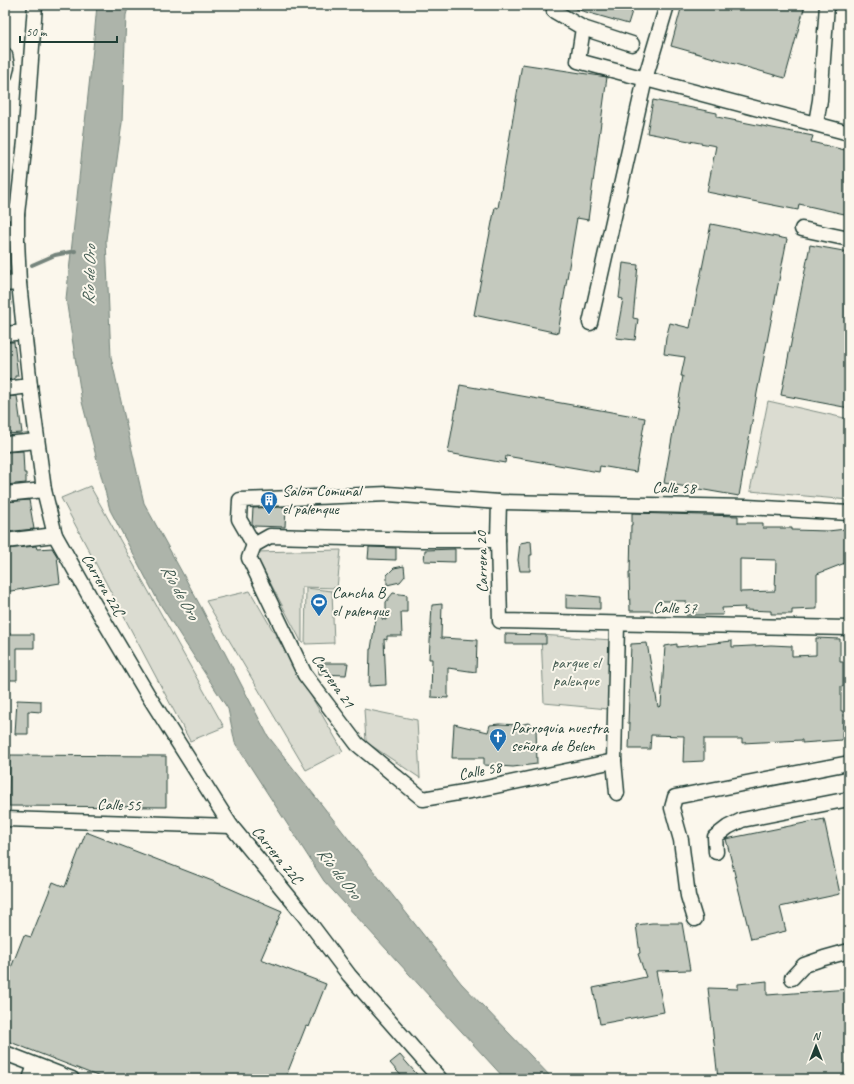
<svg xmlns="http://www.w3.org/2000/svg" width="854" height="1084" font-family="Caveat,sans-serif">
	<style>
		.green { fill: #dbdcd1; stroke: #7d8c82 }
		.water { fill: #adb4aa; stroke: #74847b }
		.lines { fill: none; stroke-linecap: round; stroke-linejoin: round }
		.stream { stroke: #74847b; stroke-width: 4 }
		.building { fill: #c4c9be; stroke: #1f3d34; fill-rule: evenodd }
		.minor-casing { stroke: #1f3d34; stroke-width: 17 }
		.minor { stroke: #fbf7ec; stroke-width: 14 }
		.labels { text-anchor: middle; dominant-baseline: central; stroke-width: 4; stroke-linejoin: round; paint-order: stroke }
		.street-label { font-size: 16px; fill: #1f3d34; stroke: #fbf7ec }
		.poi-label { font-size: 16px; fill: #1f3d34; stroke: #fbf7ec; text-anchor: start }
		.park-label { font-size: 16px; fill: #455d53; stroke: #fbf7ec }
		.water-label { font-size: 17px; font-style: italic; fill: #425b52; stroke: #fbf7ec }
	</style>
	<rect width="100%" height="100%" fill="#fbf7ec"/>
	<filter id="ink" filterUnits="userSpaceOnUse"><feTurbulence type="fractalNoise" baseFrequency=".025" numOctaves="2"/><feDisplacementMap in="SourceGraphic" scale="8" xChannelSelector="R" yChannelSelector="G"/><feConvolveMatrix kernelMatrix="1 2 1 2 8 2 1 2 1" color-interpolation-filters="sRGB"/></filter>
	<g filter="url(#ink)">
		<g class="green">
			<polygon points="768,401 849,419 849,500 750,491"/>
			<polygon points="90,486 224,727 190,741 61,498"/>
			<polygon points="341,550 337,588 302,587 302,643 254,552"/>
			<polygon points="306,588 332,591 334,643 305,644"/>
			<polygon points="250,591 343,751 306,770 206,601"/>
			<polygon points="541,635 612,640 608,709 544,703"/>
			<polygon points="364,709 417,720 420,778 366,742"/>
		</g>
		<polygon class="water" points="97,5 129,5 126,15 122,123 106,240 111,357 144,503 201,607 268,736 461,983 553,1079 505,1079 324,881 235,743 228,709 158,601 110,510 82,402 66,299 93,49"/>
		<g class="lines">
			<g class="stream">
				<polyline points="32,265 55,255 75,251"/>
				<polyline points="5,273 12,273"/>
			</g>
		</g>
		<g class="building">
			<polygon points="573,5 634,5 628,24 572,8"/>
			<polygon points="682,5 805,5 785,78 671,46"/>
			<polygon points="522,64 607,77 588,220 577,218 558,333 474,315 495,207 498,208"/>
			<polygon points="653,100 717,113 717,117 813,136 811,142 849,151 849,215 799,204 798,210 707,192 716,146 647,133"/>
			<polygon points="711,224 787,239 757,393 739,496 664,483 683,376 681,376 685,357 664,354 666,338 670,323 690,328"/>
			<polygon points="810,245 849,252 849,408 781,395"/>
			<polygon points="623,263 638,265 633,318 638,319 635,340 616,338 623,299 619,298"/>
			<polygon points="5,342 14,342 18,376 15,376 15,379 5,380"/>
			<polygon points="460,385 645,418 636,472 600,466 599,472 506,456 505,463 448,453"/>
			<polygon points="17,396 22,433 5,434 5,397"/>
			<polygon points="23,451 24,473 26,473 26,483 5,485 5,452"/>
			<polygon points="29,500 34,529 5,532 5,502"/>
			<polygon points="286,507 285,527 253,526 252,524 253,508"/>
			<path d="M 632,513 L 738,516 L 738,523 L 763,523 L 763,528 L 792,528 L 792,530 L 828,531 L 846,529 L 845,563 L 817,574 L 817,609 L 792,610 L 792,614 L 771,614 L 771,611 L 744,610 L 745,607 L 722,608 L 723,615 L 686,615 L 686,601 L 658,601 L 655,611 L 630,611 L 629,573 L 630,573 L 631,525 L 632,525 ZM 740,559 L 776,560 L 775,591 L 740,592 Z"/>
			<polygon points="531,541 532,555 530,555 530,571 520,571 518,560 520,543"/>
			<polygon points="36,546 37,549 52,548 57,556 60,583 5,592 5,549"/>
			<polygon points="369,547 396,548 396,560 368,559"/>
			<polygon points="455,549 455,562 424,561 425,550"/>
			<polygon points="404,566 405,576 400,582 387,585 387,575 394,568"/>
			<polygon points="393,593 407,595 407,612 401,612 402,636 387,636 387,640 384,639 386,685 369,686 370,649 371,649 377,611 382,611 382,619 386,620 386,602"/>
			<polygon points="566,594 600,597 600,609 566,608"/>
			<polygon points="442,604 441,638 477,640 476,672 448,668 448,698 431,697 432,659 429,659 432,605"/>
			<polygon points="5,634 34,634 34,648 17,648 17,680 5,680"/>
			<polygon points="505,634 546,635 546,644 505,644"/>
			<polygon points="816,638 840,639 840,662 843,662 843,687 841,686 841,711 843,711 842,740 802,743 802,740 742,743 742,739 704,739 704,761 683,762 684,736 651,735 650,749 629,749 630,723 628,723 631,644 647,643 658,707 661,706 665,646 677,644 677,647 732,641 732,647 771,645 792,646 792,656 816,655"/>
			<polygon points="319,663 348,663 346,675 319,674"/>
			<polygon points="17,700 41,701 41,712 28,711 28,734 15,734"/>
			<polygon points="528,723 536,727 537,764 513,767 484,765 484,758 452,758 454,724 488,732 490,725 499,724 520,725"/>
			<polygon points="10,755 166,756 166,807 9,806"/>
			<polygon points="824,819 840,894 780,907 786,931 751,939 726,839"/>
			<polygon points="86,832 215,882 282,911 261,959 326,984 309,1027 306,1026 285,1079 105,1079 5,1040 5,992 10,979 7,978 24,935 31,937 53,882 65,887"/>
			<polygon points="652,923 682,923 690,970 656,971 664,1012 600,1024 593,988 646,977 638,954 640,953 636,925"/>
			<polygon points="767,981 767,995 849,989 849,1079 742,1079 742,1078 718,1079 708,988 738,989 738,984"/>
			<polygon points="400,1055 421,1079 404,1079 390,1063"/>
		</g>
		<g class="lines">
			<defs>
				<g id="minor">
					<polyline points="35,5 25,141 17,214 17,240 19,283 30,386 44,490 55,535 94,604 148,695 231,826 303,914 349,975 440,1079"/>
					<polyline points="556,5 554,11 583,28 578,61 849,133"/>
					<polyline points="583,28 632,44"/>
					<polyline points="5,55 7,67 5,75"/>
					<polyline points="816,123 820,100 827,5"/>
					<polyline points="5,211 17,214"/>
					<polyline points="802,229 849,239"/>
					<polyline points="5,284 19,283"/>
					<polyline points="590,323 645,79 667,5"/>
					<polyline points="5,334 25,332"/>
					<polyline points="5,389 30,386"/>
					<polyline points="5,444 37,441"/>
					<polyline points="5,494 44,490"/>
					<polyline points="499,502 498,540 500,621 849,628"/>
					<polyline points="498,540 422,540 270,536 254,545 249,558 305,675 357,744 423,799 481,789 614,761"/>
					<polyline points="5,541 55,535"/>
					<polyline points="254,545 239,519 240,500 388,494 499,502 747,507 849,513"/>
					<polyline points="617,624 614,761 617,793"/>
					<polyline points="5,819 231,826"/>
					<polyline points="716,852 715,837 728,827 742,820 849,799"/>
					<polyline points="695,919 688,896 681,840 672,808 675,797 849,763"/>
					<polyline points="792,978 804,965 824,958 849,951"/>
					<polyline points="5,1053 72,1079"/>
					<polyline points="30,1079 35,1065"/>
				</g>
			</defs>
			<use href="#minor" class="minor-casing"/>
			<use href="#minor" class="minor"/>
		</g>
	</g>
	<defs>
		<symbol id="building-pin" viewBox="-11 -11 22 30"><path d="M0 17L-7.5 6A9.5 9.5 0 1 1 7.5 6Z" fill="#1f6fb2" stroke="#fbf7ec"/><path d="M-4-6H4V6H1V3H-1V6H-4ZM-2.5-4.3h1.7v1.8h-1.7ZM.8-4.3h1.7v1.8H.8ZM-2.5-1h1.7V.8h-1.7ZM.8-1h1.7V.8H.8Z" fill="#fff"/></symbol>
		<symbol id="stadium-pin" viewBox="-11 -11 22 30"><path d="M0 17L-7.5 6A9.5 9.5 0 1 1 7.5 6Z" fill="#1f6fb2" stroke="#fbf7ec"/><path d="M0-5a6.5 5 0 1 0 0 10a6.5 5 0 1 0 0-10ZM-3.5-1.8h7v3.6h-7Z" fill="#fff"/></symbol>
		<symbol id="church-pin" viewBox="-11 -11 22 30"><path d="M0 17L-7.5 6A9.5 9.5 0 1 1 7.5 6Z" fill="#1f6fb2" stroke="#fbf7ec"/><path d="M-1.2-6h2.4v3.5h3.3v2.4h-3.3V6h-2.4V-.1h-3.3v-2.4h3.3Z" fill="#fff"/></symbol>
	</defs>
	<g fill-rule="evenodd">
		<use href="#building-pin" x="259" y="490" width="20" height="27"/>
		<use href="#stadium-pin" x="309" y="592" width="20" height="27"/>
		<use href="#church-pin" x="488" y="727" width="20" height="27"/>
	</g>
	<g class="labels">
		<g class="street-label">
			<text transform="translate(674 488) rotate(1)">Calle 58</text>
			<text transform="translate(482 562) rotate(-91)">Carrera 20</text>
			<text transform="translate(103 585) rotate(60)">Carrera 22C</text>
			<text transform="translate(675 608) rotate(1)">Calle 57</text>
			<text transform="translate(333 681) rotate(55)">Carrera 21</text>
			<text transform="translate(480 771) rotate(-11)">Calle 58</text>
			<text transform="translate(119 805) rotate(2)">Calle 55</text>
			<text transform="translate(277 855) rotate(51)">Carrera 22C</text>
		</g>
		<g class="poi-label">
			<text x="282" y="491">Salon Comunal<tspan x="282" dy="18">el palenque</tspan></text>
			<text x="332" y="593">Cancha B<tspan x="332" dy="18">el palenque</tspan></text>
			<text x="511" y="728">Parroquia nuestra<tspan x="511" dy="18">señora de Belen</tspan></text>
		</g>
		<g class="park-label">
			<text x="576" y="663">parque el<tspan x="576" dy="18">palenque</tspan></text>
		</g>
		<g class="water-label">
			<text transform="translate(89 275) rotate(-88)">Río de Oro</text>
			<text transform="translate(180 592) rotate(61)">Río de Oro</text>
			<text transform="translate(339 873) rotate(52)">Río de Oro</text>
		</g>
	</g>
	<rect width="854" height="1084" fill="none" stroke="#fbf7ec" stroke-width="20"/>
	<rect x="10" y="10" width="834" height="1064" fill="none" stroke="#1f3d34" stroke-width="1.5" filter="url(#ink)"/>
	<g transform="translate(816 1046)" stroke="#fbf7ec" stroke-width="3" paint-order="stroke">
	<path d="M0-3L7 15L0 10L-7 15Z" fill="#1f3d34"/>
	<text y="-6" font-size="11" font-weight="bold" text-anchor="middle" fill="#1f3d34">N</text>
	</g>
	<path d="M20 36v6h97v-6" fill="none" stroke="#1f3d34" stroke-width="2"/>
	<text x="26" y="36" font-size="12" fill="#1f3d34" stroke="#fbf7ec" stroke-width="3" paint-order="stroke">50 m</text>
</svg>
